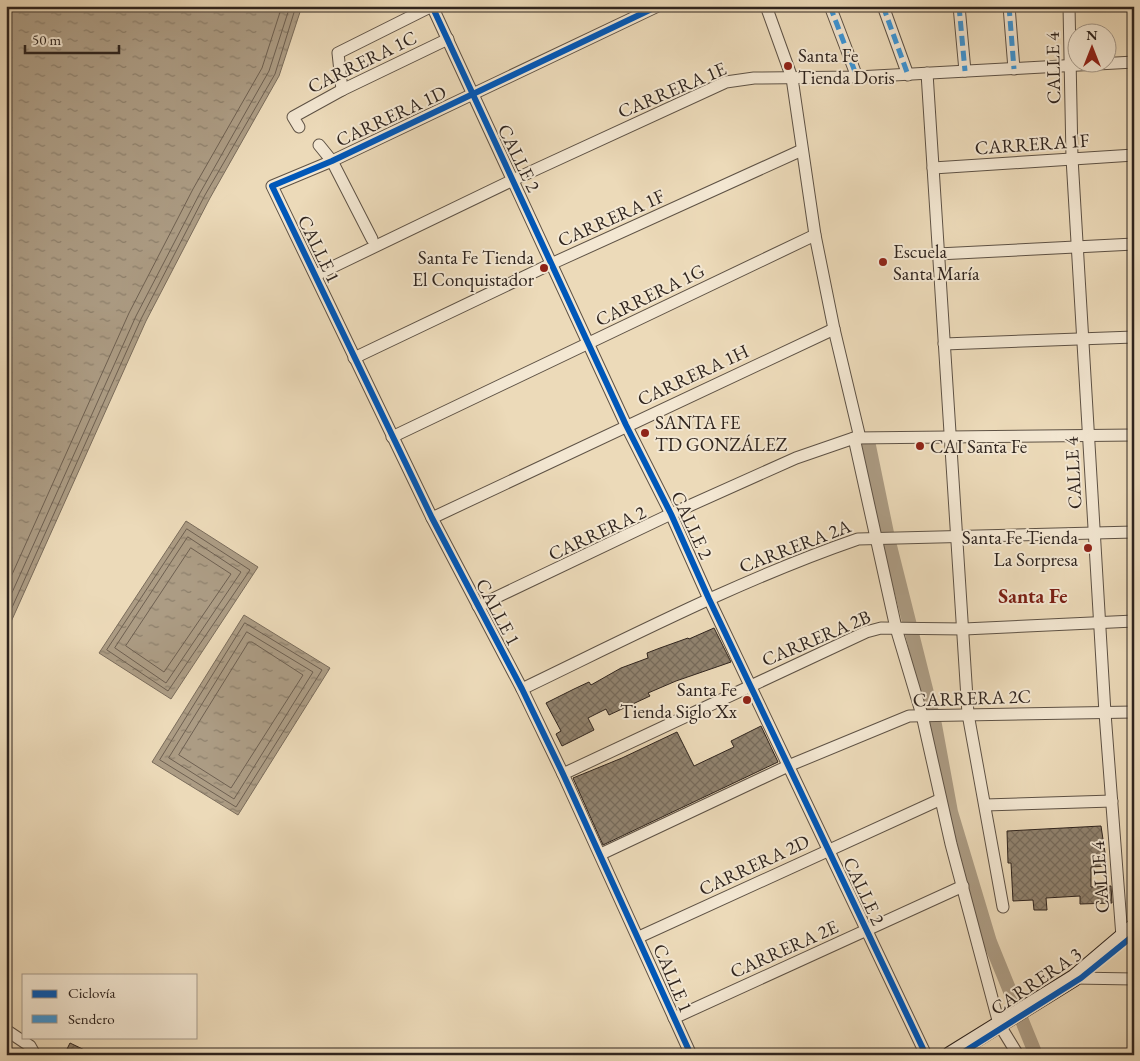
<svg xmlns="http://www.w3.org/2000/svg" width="1140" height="1061" font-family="'EB Garamond',serif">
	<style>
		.water { fill: url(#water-ripples); stroke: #7a6c5b }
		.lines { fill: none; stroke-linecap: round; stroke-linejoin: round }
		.shore { stroke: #6e6051; stroke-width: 1 }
		.canal { stroke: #ac9c84; stroke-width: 14 }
		.building { fill: url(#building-cross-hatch); stroke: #2f241e }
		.street-casing { stroke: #5e5245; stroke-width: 13 }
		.secondary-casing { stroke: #2f241e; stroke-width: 18 }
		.street { stroke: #f3e7d2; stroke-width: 11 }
		.secondary { stroke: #f3e7d2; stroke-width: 16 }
		.quiet { stroke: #3d95d5; stroke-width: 5; stroke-dasharray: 10 5; stroke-linecap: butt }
		.cycleway-casing { stroke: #f3e7d2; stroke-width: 9 }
		.cycleway { stroke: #0057b8; stroke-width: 6 }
		.poi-dot { fill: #8f2418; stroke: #f3e7d2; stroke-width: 2 }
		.labels { text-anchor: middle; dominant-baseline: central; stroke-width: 4; stroke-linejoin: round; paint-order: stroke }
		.poi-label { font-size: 19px; fill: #2f241e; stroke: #f3e7d2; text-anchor: start }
		.street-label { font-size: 19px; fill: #2f241e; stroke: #f3e7d2 }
		.neighbourhood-label { font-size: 20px; font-weight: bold; fill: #7a1f14; stroke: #f3e7d2 }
	</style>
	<defs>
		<pattern id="water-ripples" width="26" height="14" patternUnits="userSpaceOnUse" patternTransform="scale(1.25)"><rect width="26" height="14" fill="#ac9c84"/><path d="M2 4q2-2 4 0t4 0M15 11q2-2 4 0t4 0" fill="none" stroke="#8c7f6b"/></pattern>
		<pattern id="building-cross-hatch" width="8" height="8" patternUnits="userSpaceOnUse" patternTransform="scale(1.25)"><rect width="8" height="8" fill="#91836f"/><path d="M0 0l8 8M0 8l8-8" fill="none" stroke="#776b5b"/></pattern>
	</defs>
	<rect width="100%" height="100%" fill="#ecdab9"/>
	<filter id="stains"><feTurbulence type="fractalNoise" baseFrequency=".004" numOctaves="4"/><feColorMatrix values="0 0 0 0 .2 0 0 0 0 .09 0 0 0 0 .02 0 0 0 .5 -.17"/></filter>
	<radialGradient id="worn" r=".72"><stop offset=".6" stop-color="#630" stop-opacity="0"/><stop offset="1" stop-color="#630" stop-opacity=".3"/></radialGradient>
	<g class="water">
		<polygon points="6,6 302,6 279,76 210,198 146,321 6,633"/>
		<polygon points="186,521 258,567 171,699 99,653"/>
		<polygon points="244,615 330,668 238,815 152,762"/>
	</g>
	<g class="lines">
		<g class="shore">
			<polygon points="187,529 250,570 168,691 107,650"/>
			<polygon points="188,537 241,572 166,683 115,648"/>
			<polygon points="191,548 231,574 164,672 126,646"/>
			<polyline points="6,588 129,313 193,189 262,68 282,6"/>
			<polyline points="6,606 136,316 200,193 269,71 290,6"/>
			<polyline points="6,621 141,319 205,195 275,74 296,6"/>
			<polygon points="245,623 322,670 236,807 160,760"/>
			<polygon points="247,632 313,672 234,799 169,758"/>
			<polygon points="249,642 252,642 303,675 231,788 179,755"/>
		</g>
		<polyline class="canal" points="868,441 888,538 935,725 951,812 990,942 1036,1055"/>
	</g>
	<g class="building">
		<polygon points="714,628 731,662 676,681 648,693 650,696 609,715 606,709 588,718 594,730 562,746 556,734 561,731 546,703 574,689 589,682 591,685 621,668 648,658 647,653 660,648 688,638 689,639"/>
		<polygon points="761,726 778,762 603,845 573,778 622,758 677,732 694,766 734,747 731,741"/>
		<polygon points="1101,826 1107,866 1091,867 1091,887 1111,886 1112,903 1080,904 1080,896 1046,898 1047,910 1034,910 1033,900 1013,901 1011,863 1008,863 1007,831"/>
		<polygon points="70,1043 95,1055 64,1055"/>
	</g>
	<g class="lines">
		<defs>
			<g id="street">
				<polyline points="432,6 626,425 671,514 709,599 926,1055"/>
				<polyline points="658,6 332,161 272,186 432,518 522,689 563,774 691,1055"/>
				<polyline points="766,6 792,78 815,235 834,329 860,438"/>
				<polyline points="830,6 857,77"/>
				<polyline points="883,6 908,75"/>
				<polyline points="959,6 965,71"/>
				<polyline points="1009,6 1014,69"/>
				<polyline points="1069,6 1072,158 1105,713 1122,937"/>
				<polyline points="927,73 968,714 1003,907"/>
				<polyline points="342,90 338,53 432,6"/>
				<polyline points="299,127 293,117 342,90 448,39"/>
				<polyline points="319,145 332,161 372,239"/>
				<polyline points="933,168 1134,155"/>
				<polyline points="938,254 1134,244"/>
				<polyline points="316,275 513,180 726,82 754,78 857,77 1134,62"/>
				<polyline points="944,344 1134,337"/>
				<polyline points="354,358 551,264 802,150"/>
				<polyline points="392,437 815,235"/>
				<polyline points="854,438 896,628 922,715 951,844 999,1024 1018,1055"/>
				<polyline points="432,518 834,329"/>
				<polyline points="478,606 671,514 796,458 854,438 1134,435"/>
				<path d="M 522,689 C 632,636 742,579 858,539 L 1134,532"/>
				<polyline points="563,774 866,632 881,628 964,629 1134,621"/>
				<polyline points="985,805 1112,801"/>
				<polyline points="601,854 788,766 909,716 1134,712"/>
				<polyline points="639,937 939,800"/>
				<polyline points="1074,978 1134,979"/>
				<polyline points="674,1018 963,886"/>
				<polyline points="6,1030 30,1046 35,1055"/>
			</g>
			<polyline id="secondary" points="950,1055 1074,978 1134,927"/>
		</defs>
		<use href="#street" class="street-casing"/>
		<use href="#secondary" class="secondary-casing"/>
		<use href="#street" class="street"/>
		<use href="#secondary" class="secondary"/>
		<g class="quiet">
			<polyline points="830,6 857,77"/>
			<polyline points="883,6 908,75"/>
			<polyline points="959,6 965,71"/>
			<polyline points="1009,6 1014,69"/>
		</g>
		<defs>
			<g id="cycleway">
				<polyline points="432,6 626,425 671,514 709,599 926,1055"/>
				<polyline points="658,6 332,161 272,186 432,518 522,689 563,774 691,1055"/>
				<polyline points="959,1055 1081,978 1134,935"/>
			</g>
		</defs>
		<use href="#cycleway" class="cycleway-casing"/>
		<use href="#cycleway" class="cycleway"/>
	</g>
	<g class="poi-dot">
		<circle cx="788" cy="66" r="5"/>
		<circle cx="883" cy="262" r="5"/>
		<circle cx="544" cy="268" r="5"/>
		<circle cx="645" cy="433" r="5"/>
		<circle cx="920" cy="446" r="5"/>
		<circle cx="1088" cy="548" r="5"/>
		<circle cx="747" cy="700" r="5"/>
	</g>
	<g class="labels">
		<g class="poi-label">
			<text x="798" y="55">Santa Fe<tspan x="798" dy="22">Tienda Doris</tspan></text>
			<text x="893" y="251">Escuela<tspan x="893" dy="22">Santa María</tspan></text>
			<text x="534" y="257" text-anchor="end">Santa Fe Tienda<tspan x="534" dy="22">El Conquistador</tspan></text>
			<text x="655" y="422">SANTA FE<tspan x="655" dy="22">TD GONZÁLEZ</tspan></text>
			<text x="930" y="446">CAI Santa Fe</text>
			<text x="1078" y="537" text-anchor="end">Santa Fe Tienda<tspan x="1078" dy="22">La Sorpresa</tspan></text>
			<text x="737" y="689" text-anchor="end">Santa Fe<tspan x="737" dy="22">Tienda Siglo Xx</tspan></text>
		</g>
		<g class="street-label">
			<text transform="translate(362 62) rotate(-26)">CARRERA 1C</text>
			<text transform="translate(1053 68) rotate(-91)">CALLE 4</text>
			<text transform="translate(672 90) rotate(-23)">CARRERA 1E</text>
			<text transform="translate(391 116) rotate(-25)">CARRERA 1D</text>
			<text transform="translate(1032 144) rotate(-4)">CARRERA 1F</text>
			<text transform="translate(519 158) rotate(64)">CALLE 2</text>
			<text transform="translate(611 218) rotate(-24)">CARRERA 1F</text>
			<text transform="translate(319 249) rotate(64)">CALLE 1</text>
			<text transform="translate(650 295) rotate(-26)">CARRERA 1G</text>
			<text transform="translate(693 375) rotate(-25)">CARRERA 1H</text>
			<text transform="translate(1073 473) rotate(-93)">CALLE 4</text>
			<text transform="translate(692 525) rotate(65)">CALLE 2</text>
			<text transform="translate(597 533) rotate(-25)">CARRERA 2</text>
			<text transform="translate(795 546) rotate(-21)">CARRERA 2A</text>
			<text transform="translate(498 612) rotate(62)">CALLE 1</text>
			<text transform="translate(816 638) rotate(-23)">CARRERA 2B</text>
			<text transform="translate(972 698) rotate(-2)">CARRERA 2C</text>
			<text transform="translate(754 865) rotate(-25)">CARRERA 2D</text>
			<text transform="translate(1100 877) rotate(-94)">CALLE 4</text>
			<text transform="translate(864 891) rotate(65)">CALLE 2</text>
			<text transform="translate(784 949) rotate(-24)">CARRERA 2E</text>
			<text transform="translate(673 978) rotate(67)">CALLE 1</text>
			<text transform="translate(1036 981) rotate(-34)">CARRERA 3</text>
		</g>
		<g class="neighbourhood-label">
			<text x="1033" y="596">Santa Fe</text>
		</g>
	</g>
	<rect width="1140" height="1061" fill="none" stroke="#ecdab9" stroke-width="25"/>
	<rect x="8" y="8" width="1125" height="1046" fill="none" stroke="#2f241e" stroke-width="2.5"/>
	<rect x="12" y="12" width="1115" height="1036" fill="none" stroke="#2f241e"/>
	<rect x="22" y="974" width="175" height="65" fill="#f3e7d2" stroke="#a5998a"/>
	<rect x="32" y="990" width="25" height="8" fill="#0057b8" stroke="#a5998a"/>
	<text x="68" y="998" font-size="15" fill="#2f241e">Ciclovía</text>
	<rect x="32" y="1015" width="25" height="8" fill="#3d95d5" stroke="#a5998a"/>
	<text x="68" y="1024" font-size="15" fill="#2f241e">Sendero</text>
	<g transform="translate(1092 48)"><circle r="24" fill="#f3e7d2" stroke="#a5998a"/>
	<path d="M0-4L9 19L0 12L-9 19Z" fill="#8f2418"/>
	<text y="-8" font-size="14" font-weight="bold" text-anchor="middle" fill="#2f241e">N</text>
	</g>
	<path d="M25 45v8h94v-8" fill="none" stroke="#2f241e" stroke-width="2.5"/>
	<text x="32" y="45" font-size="15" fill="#2f241e" stroke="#f3e7d2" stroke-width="4" paint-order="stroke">50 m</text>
	<rect width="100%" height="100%" filter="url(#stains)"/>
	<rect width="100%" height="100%" fill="url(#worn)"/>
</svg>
